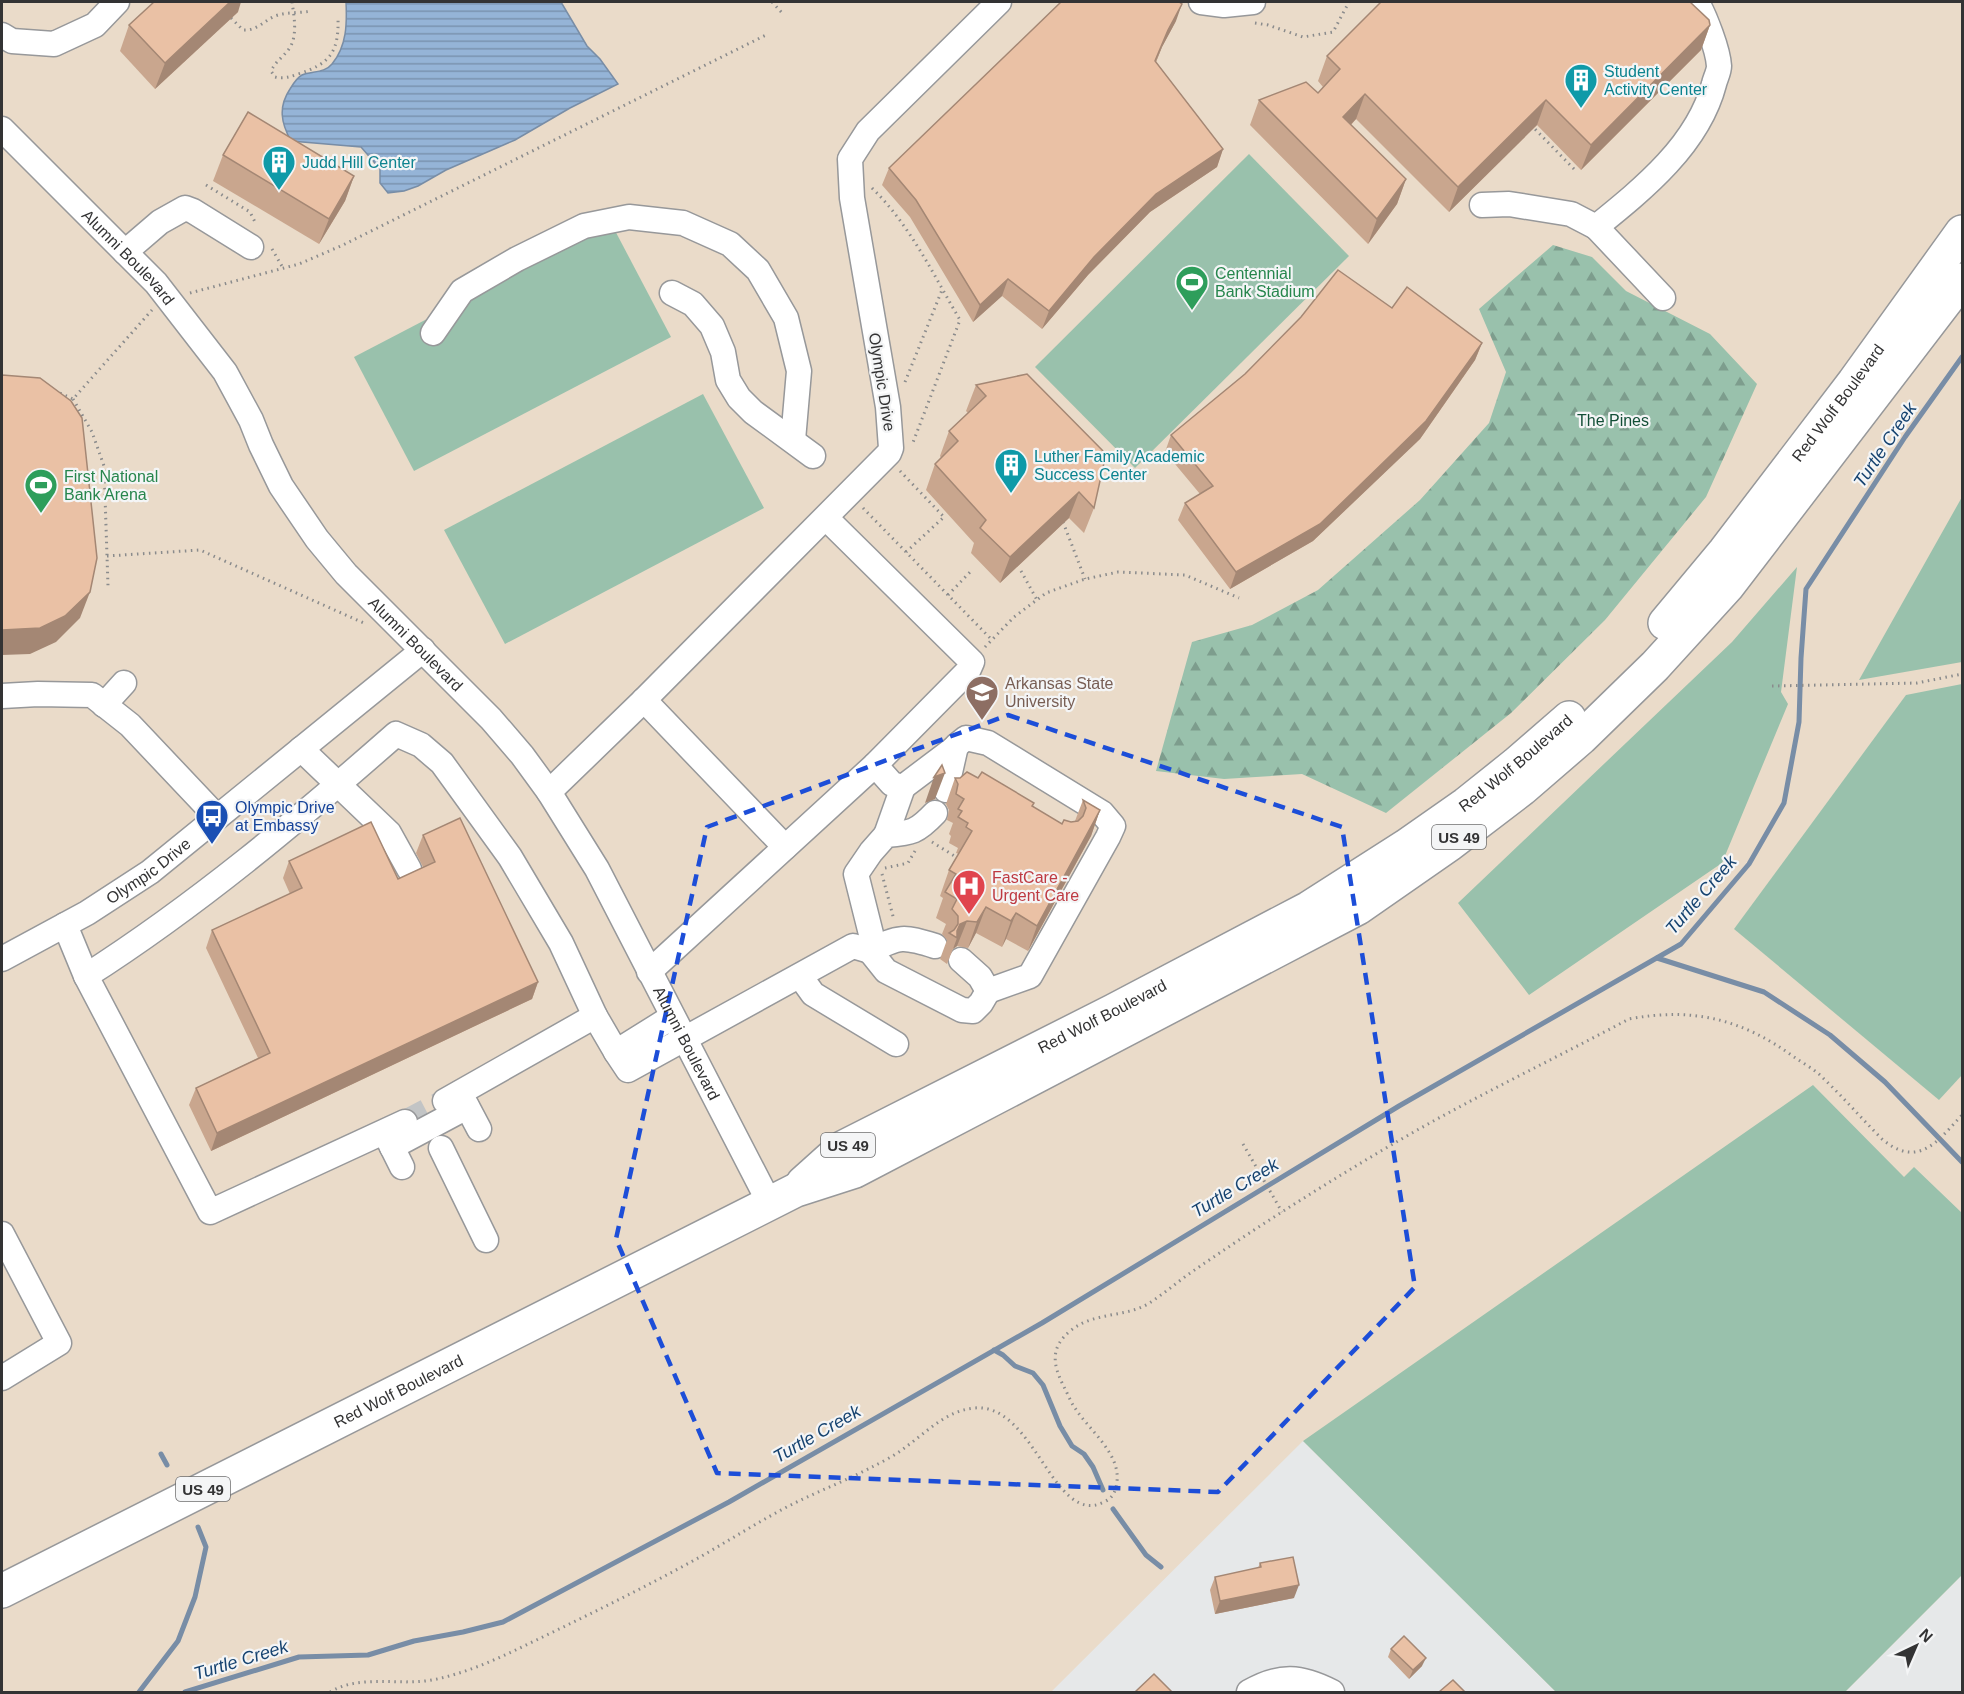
<svg xmlns="http://www.w3.org/2000/svg" width="1964" height="1694" font-family="Helvetica,sans-serif">
	<style>
		.education { fill: #eadbc9 }
		.grass { fill: #99c1ac }
		.forest { fill: url(#forest-firs) }
		.water { fill: url(#water-rules); stroke: #788da6; stroke-width: 1.5 }
		.lines { fill: none; stroke-linecap: round; stroke-linejoin: round }
		.stream { stroke: #788da6; stroke-width: 5 }
		.minor-tunnel { stroke: #c2c4c5; stroke-width: 24; stroke-dasharray: 24 12; stroke-linecap: butt }
		.minor-casing { stroke: #97989a; stroke-width: 27 }
		.highway-casing { stroke: #97989a; stroke-width: 36 }
		.path { stroke: #8a8b8c; stroke-width: 3; stroke-dasharray: 1.5 4.5; stroke-linecap: butt }
		.minor { stroke: #fff; stroke-width: 24 }
		.highway { stroke: #fff; stroke-width: 33 }
		.wall { fill: #c9a68e }
		.shaded-wall { fill: #a48774 }
		.building { fill: #eac1a5; stroke: #a48774; stroke-width: 1.5 }
		.marked { fill: none; stroke: #1d4ed8; stroke-width: 4.5; stroke-dasharray: 12 8; stroke-linejoin: round }
		.labels { text-anchor: middle; dominant-baseline: central; stroke-width: 4.5; stroke-linejoin: round; paint-order: stroke }
		.shield { fill: #f4f5f6; stroke: #6d6d6e; stroke-width: 1.5 }
		.shield-label { font-size: 15px; font-weight: bold; fill: #333334 }
		.culture-label { font-size: 16px; fill: #0d838f; stroke: #f4f5f6; text-anchor: start }
		.street-label { font-size: 16px; fill: #333334; stroke: #f4f5f6 }
		.leisure-label { font-size: 16px; fill: #27864d; stroke: #f4f5f6; text-anchor: start }
		.park-label { font-size: 16px; fill: #134f37; stroke: #f4f5f6 }
		.education-label { font-size: 16px; fill: #785e54; stroke: #f4f5f6; text-anchor: start }
		.transit-label { font-size: 16px; fill: #164399; stroke: #f4f5f6; text-anchor: start }
		.health-label { font-size: 16px; fill: #be3a42; stroke: #f4f5f6; text-anchor: start }
		.water-label { font-size: 18px; font-style: italic; fill: #164370; stroke: #f4f5f6 }
	</style>
	<defs>
		<pattern id="forest-firs" width="22" height="20" patternUnits="userSpaceOnUse" patternTransform="scale(1.5)"><rect width="22" height="20" fill="#99c1ac"/><path d="M5 1l3.5 6h-7zM16 11l3.5 6h-7z" fill="#7d9d8d"/></pattern>
		<pattern id="water-rules" width="6" height="5" patternUnits="userSpaceOnUse" patternTransform="scale(1.5)"><rect width="6" height="5" fill="#95b4d7"/><path d="M0 2.5h6" fill="none" stroke="#7a93af"/></pattern>
	</defs>
	<rect width="100%" height="100%" fill="#e6e8e9"/>
	<polygon class="education" points="2,2 1962,2 1962,1575 1845,1692 1556,1692 1303,1441 1051,1692 2,1692"/>
	<g class="grass">
		<polygon points="1249,154 1349,256 1135,468 1035,367"/>
		<polygon points="611,223 671,337 414,471 354,357"/>
		<polygon points="703,394 764,508 505,644 444,530"/>
		<polygon points="1962,497 1962,662 1859,680"/>
		<polygon points="1797,567 1781,692 1788,704 1722,863 1529,995 1458,903 1732,642"/>
		<polygon points="1962,684 1962,1075 1939,1100 1734,929 1906,695"/>
		<polygon points="1813,1085 1904,1177 1914,1167 1962,1213 1962,1575 1845,1692 1556,1692 1303,1441"/>
	</g>
	<polygon class="forest" points="1553,245 1592,257 1626,291 1710,334 1757,384 1706,497 1605,620 1511,713 1386,813 1302,774 1224,779 1156,771 1192,642 1252,625 1318,590 1420,500 1489,423 1506,372 1479,309"/>
	<path class="water" d="M 346,2 L 561,2 L 587,46 L 600,59 L 618,84 L 570,108 L 515,140 L 446,170 L 418,186 L 404,191 L 388,193 L 380,183 L 380,169 L 361,147 L 291,141 C 281,123 278,107 290,89 C 293,84 298,77 302,75 C 312,71 325,73 332,64 C 347,46 347,23 346,2 Z"/>
	<g class="lines">
		<g class="stream">
			<polyline points="1657,958 1764,992 1830,1035 1885,1082 1962,1162"/>
			<polyline points="994,1350 1003,1355 1015,1366 1033,1373 1043,1385 1060,1426 1072,1446 1084,1454 1093,1467 1103,1490"/>
			<polyline points="161,1454 167,1465"/>
			<polyline points="1113,1509 1146,1555 1161,1567"/>
			<polyline points="139,1692 178,1641 195,1597 206,1547 198,1527"/>
			<polyline points="185,1692 299,1657 368,1655 414,1641 463,1632 503,1622 729,1502 1042,1323 1399,1106 1681,944 1749,864 1784,803 1799,722 1801,658 1806,589 1905,437 1962,357"/>
		</g>
		<polyline class="minor-tunnel" points="405,1122 445,1101"/>
		<defs>
			<g id="minor">
				<polyline points="1201,2 1224,5 1253,2"/>
				<polyline points="2,35 12,41 54,44 95,25 117,2"/>
				<path id="s1" d="M 2,129 L 156,283 L 225,372 L 251,420 L 261,445 L 281,486 L 317,539 L 346,574 L 491,719 L 522,755 L 549,792 L 597,869 L 770,1204"/>
				<path d="M 1482,205 L 1509,204 L 1571,214 L 1596,227 C 1643,189 1698,145 1714,84 C 1715,79 1719,72 1719,66 C 1718,49 1705,17 1697,2"/>
				<polyline points="1596,227 1663,298"/>
				<polyline points="125,252 160,222 185,208 193,211 251,247"/>
				<polyline points="672,293 693,304 712,326 723,352 728,380 739,398 753,412 813,456"/>
				<polyline points="433,333 462,291 517,259 584,226 629,217 683,223 730,244 758,270 786,318 799,371 793,440"/>
				<polyline points="826,518 972,662 968,671 875,765"/>
				<polyline points="2,696 38,694 92,695 130,725 217,817"/>
				<polyline points="644,700 785,847"/>
				<polyline points="104,705 124,683"/>
				<polyline points="301,749 389,833 409,869"/>
				<polyline points="946,790 956,746 966,738 988,743 1102,813 1113,826 1108,837 1030,976 988,991"/>
				<polyline points="549,792 644,700 889,453 891,448 888,407 852,198 850,159 868,131 999,2"/>
				<path d="M 935,813 C 917,832 912,833 886,835 L 871,852 L 856,874 L 871,934 L 870,951 L 886,971 L 962,1010 L 973,1011 L 981,1003 L 988,991 L 980,977 L 961,960"/>
				<polyline points="886,835 903,787"/>
				<polyline points="65,925 86,976"/>
				<path id="s2" d="M 2,959 L 87,913 L 150,872 L 423,650"/>
				<polyline points="649,972 875,765 892,784 903,787 956,747"/>
				<polyline points="800,976 813,994 896,1044"/>
				<path d="M 616,1052 L 628,1070 L 853,946 L 870,951 C 900,936 903,936 935,946"/>
				<polyline points="460,1093 479,1129"/>
				<polyline points="445,1101 595,1016"/>
				<path d="M 405,1122 L 210,1212 L 86,976 C 197,905 297,821 396,734 L 421,745 L 442,763 L 510,857 L 561,943 L 595,1016 L 616,1052 L 672,1017"/>
				<polyline points="385,1133 402,1167"/>
				<polyline points="392,1147 467,1107"/>
				<polyline points="441,1148 486,1240"/>
				<polyline points="2,1234 59,1343 2,1378"/>
				<path d="M 1249,1692 C 1280,1674 1301,1676 1332,1692"/>
			</g>
			<g id="highway">
				<path id="s3" d="M 1665,623 L 1725,551 L 1854,382 L 1962,232"/>
				<path id="s4" d="M 803,1183 L 842,1148 L 1113,1011 L 1309,908 L 1406,846 L 1466,804 L 1516,764 L 1569,718"/>
				<path id="s5" d="M 2,1591 L 796,1190 L 855,1171 L 1358,908 L 1450,844 L 1522,789 L 1581,738 L 1655,666 L 1727,587 L 1962,280"/>
			</g>
		</defs>
		<use href="#minor" class="minor-casing"/>
		<use href="#highway" class="highway-casing"/>
		<g class="path">
			<path d="M 292,2 C 294,16 298,36 289,49 C 283,57 276,61 271,71 L 275,77 C 283,79 290,77 298,74 C 330,64 339,52 338,18"/>
			<polyline points="772,2 784,15"/>
			<path d="M 231,18 L 243,30 C 258,31 265,19 278,15 C 288,12 301,13 312,11"/>
			<polyline points="1255,23 1268,25 1303,37 1333,32 1349,2"/>
			<polyline points="1531,125 1574,169"/>
			<polyline points="206,185 250,212 256,224"/>
			<path d="M 872,188 C 910,225 933,274 960,320 L 912,445"/>
			<polyline points="272,249 283,268"/>
			<polyline points="190,293 299,264 343,245 766,35"/>
			<polyline points="905,382 942,290"/>
			<polyline points="60,393 73,399 152,310"/>
			<polyline points="73,399 92,432 104,466 108,586"/>
			<polyline points="900,471 944,517 906,552"/>
			<polyline points="863,508 992,640"/>
			<polyline points="1063,522 1085,579"/>
			<polyline points="107,556 200,550 366,624"/>
			<polyline points="1021,571 1037,600"/>
			<polyline points="948,595 972,570"/>
			<polyline points="985,647 1014,617 1046,593 1085,579 1118,572 1185,575 1239,598"/>
			<polyline points="1772,686 1917,683 1962,674"/>
			<polyline points="932,842 956,857"/>
			<polyline points="885,868 908,863 915,851"/>
			<polyline points="882,874 894,920"/>
			<polyline points="1243,1144 1282,1212"/>
			<path d="M 330,1692 C 360,1674 399,1686 432,1680 C 463,1674 493,1661 522,1647 C 582,1618 642,1589 700,1557 C 728,1541 755,1524 783,1509 C 811,1494 841,1483 870,1468 C 882,1462 896,1455 907,1446 C 928,1431 946,1411 974,1408 C 1035,1402 1053,1528 1104,1502 C 1113,1498 1116,1491 1117,1481 C 1120,1453 1089,1430 1075,1408 C 1070,1401 1067,1392 1063,1385 C 1053,1364 1050,1348 1070,1331 C 1094,1311 1128,1318 1151,1302 C 1163,1294 1174,1285 1186,1276 C 1255,1228 1326,1183 1398,1141 C 1474,1097 1552,1060 1629,1019 C 1693,1007 1742,1019 1794,1057 C 1804,1064 1816,1070 1824,1079 C 1844,1098 1862,1119 1882,1139 C 1918,1169 1937,1142 1962,1115"/>
		</g>
		<use href="#minor" class="minor"/>
		<use href="#highway" class="highway"/>
	</g>
	<g class="wall">
		<polygon points="238,12 155,89 120,51 129,25"/>
		<polygon points="1176,21 1162,47 1156,62 1223,149 1217,167 1150,212 1088,275 1042,329 1002,296 973,322 910,217 882,185 889,168"/>
		<polygon points="1710,25 1701,50 1581,170 1537,125 1449,212 1356,119 1351,125 1406,179 1397,204 1368,244 1250,125 1259,100 1318,93 1323,87 1318,81 1327,56"/>
		<polygon points="223,155 354,176 345,201 319,244 213,181"/>
		<polygon points="1392,308 1482,343 1475,360 1420,439 1313,541 1230,589 1178,520 1185,503 1200,494 1165,452 1171,435"/>
		<polygon points="976,385 1094,508 1084,533 1069,518 1000,583 971,553 974,543 926,490 935,464 941,458 940,456 949,431 968,413 966,411"/>
		<polygon points="955,778 978,778 1033,807 1062,824 1075,821 1083,800 1100,810 1091,836 1028,951 1006,939 1002,947 976,933 968,948 957,946 953,949 947,964 940,959 947,940 942,934 946,924 936,918 943,898 940,896 949,870 959,854 956,853 958,848 949,843 951,836 949,834 953,823 947,820 949,810 946,804"/>
		<polygon points="423,835 538,982 532,999 211,1151 189,1105 196,1088 258,1058 206,948 212,930 290,894 283,878 289,861 398,879 423,867 416,853"/>
		<polygon points="1260,1563 1294,1598 1215,1614 1210,1590 1215,1577 1258,1568"/>
		<polygon points="1391,1649 1422,1666 1409,1679 1388,1657"/>
	</g>
	<g class="shaded-wall">
		<polygon points="230,2 241,2 238,12 155,89 165,63"/>
		<polygon points="1182,4 1176,21 1162,47 1149,79 1168,30"/>
		<polygon points="1710,25 1701,50 1581,170 1591,145"/>
		<polygon points="1365,94 1356,119 1334,142 1343,117"/>
		<polygon points="1546,100 1537,125 1449,212 1458,187"/>
		<polygon points="1223,149 1217,167 1150,212 1088,275 1042,329 1049,311 1094,257 1156,194"/>
		<polygon points="354,176 345,201 319,244 329,219"/>
		<polygon points="1406,179 1397,204 1368,244 1377,219"/>
		<polygon points="1008,279 1002,296 973,322 980,305"/>
		<polygon points="1482,343 1475,360 1420,439 1313,541 1230,589 1236,572"/>
		<polygon points="1079,492 1069,518 1000,583 1010,557"/>
		<polygon points="90,592 80,618 56,642 30,654 2,655 2,630"/>
		<polygon points="945,773 935,799 925,803 934,777"/>
		<polygon points="1100,810 1091,836 1028,951 1037,926"/>
		<polygon points="986,907 976,933 968,948 977,922"/>
		<polygon points="1016,913 1006,939 1002,947 1011,921"/>
		<polygon points="967,921 957,946 953,949 957,938 957,931 960,924"/>
		<polygon points="538,982 532,999 211,1151 217,1133"/>
		<polygon points="1299,1585 1294,1598 1215,1614 1220,1601"/>
		<polygon points="1426,1658 1422,1666 1409,1679 1413,1670"/>
	</g>
	<g class="building">
		<polygon points="154,2 230,2 165,63 129,25"/>
		<polygon points="1061,2 1179,2 1182,4 1168,30 1155,61 1223,149 1156,194 1094,257 1049,311 1008,279 980,305 916,200 889,168"/>
		<polygon points="1381,2 1690,2 1709,20 1710,25 1591,145 1546,100 1458,187 1365,94 1343,117 1406,179 1377,219 1259,100 1306,82 1318,93 1340,69 1327,56"/>
		<polygon points="248,112 354,176 329,219 223,155"/>
		<polygon points="1338,270 1392,308 1407,287 1482,343 1426,421 1320,524 1236,572 1185,503 1213,486 1171,435 1245,374 1301,317"/>
		<polygon points="1027,374 1106,454 1094,508 1079,492 1010,557 980,528 986,520 935,464 958,441 949,431 986,396 976,385"/>
		<polygon points="2,375 40,378 71,401 82,418 97,558 90,592 65,616 40,628 2,630"/>
		<polygon points="942,765 945,773 934,777"/>
		<polygon points="967,772 978,778 982,772 1034,803 1032,806 1062,824 1064,820 1071,822 1078,821 1083,816 1086,808 1083,800 1100,810 1037,926 1016,913 1011,921 986,907 977,922 967,921 960,924 957,931 957,938 949,933 954,930 958,924 958,916 952,909 957,899 945,892 956,874 949,870 972,831 966,827 968,823 958,817 962,811 958,809 964,799 956,794 958,784 955,778 960,778"/>
		<polygon points="460,818 538,982 217,1133 196,1088 270,1053 212,930 302,888 289,861 371,822 398,879 435,862 423,835"/>
		<polygon points="1293,1557 1299,1585 1220,1601 1215,1577 1261,1567 1260,1563"/>
		<polygon points="1404,1636 1426,1658 1413,1670 1391,1649"/>
		<polygon points="1154,1674 1172,1692 1135,1692"/>
		<polygon points="1453,1680 1465,1692 1439,1692"/>
	</g>
	<path class="marked" d="M 1008,715 L 1342,827 L 1415,1287 L 1218,1492 L 717,1473 L 616,1239 L 707,827 Z"/>
	<defs>
		<symbol id="building-pin" viewBox="-11 -11 22 30"><path d="M0 17L-7.5 6A9.5 9.5 0 1 1 7.5 6Z" fill="#0f9aa8" stroke="#f4f5f6"/><path d="M-4-6H4V6H1V3H-1V6H-4ZM-2.5-4.3h1.7v1.8h-1.7ZM.8-4.3h1.7v1.8H.8ZM-2.5-1h1.7V.8h-1.7ZM.8-1h1.7V.8H.8Z" fill="#fff"/></symbol>
		<symbol id="stadium-pin" viewBox="-11 -11 22 30"><path d="M0 17L-7.5 6A9.5 9.5 0 1 1 7.5 6Z" fill="#2e9e5b" stroke="#f4f5f6"/><path d="M0-5a6.5 5 0 1 0 0 10a6.5 5 0 1 0 0-10ZM-3.5-1.8h7v3.6h-7Z" fill="#fff"/></symbol>
		<symbol id="university-pin" viewBox="-11 -11 22 30"><path d="M0 17L-7.5 6A9.5 9.5 0 1 1 7.5 6Z" fill="#8d6e63" stroke="#f4f5f6"/><path d="M0-5L7-2L0 1L-7-2ZM-4 1L0 2.5L4 1V4Q0 6-4 4Z" fill="#fff"/></symbol>
		<symbol id="bus-pin" viewBox="-11 -11 22 30"><path d="M0 17L-7.5 6A9.5 9.5 0 1 1 7.5 6Z" fill="#1a4fb4" stroke="#f4f5f6"/><path d="M-5-6H5V4H4V6H2V4H-2V6H-4V4H-5ZM-3.5-4V0h7V-4ZM-3.5 1.2v1.5H-2V1.2ZM2 1.2v1.5H3.5V1.2Z" fill="#fff"/></symbol>
		<symbol id="hospital-pin" viewBox="-11 -11 22 30"><path d="M0 17L-7.5 6A9.5 9.5 0 1 1 7.5 6Z" fill="#e0444e" stroke="#f4f5f6"/><path d="M-5-5h3v3.5h4V-5h3V5h-3V1.5h-4V5h-3Z" fill="#fff"/></symbol>
	</defs>
	<g fill-rule="evenodd">
		<use href="#building-pin" x="1562" y="61" width="38" height="52"/>
		<use href="#building-pin" x="260" y="143" width="38" height="52"/>
		<use href="#stadium-pin" x="1173" y="263" width="38" height="52"/>
		<use href="#building-pin" x="992" y="446" width="38" height="52"/>
		<use href="#stadium-pin" x="22" y="466" width="38" height="52"/>
		<use href="#university-pin" x="963" y="673" width="38" height="52"/>
		<use href="#bus-pin" x="193" y="797" width="38" height="52"/>
		<use href="#hospital-pin" x="950" y="867" width="38" height="52"/>
	</g>
	<g class="labels">
		<g class="shield">
			<rect x="1432" y="825" width="54" height="24" rx="4.5"/>
			<rect x="821" y="1133" width="54" height="24" rx="4.5"/>
			<rect x="176" y="1477" width="54" height="24" rx="4.5"/>
		</g>
		<g class="shield-label">
			<text x="1459" y="837">US 49</text>
			<text x="848" y="1145">US 49</text>
			<text x="203" y="1489">US 49</text>
		</g>
		<g class="culture-label">
			<text x="1604" y="71">Student<tspan x="1604" dy="18">Activity Center</tspan></text>
			<text x="302" y="162">Judd Hill Center</text>
			<text x="1034" y="456">Luther Family Academic<tspan x="1034" dy="18">Success Center</tspan></text>
		</g>
		<g class="street-label">
			<text stroke="none"><textPath href="#s1" startOffset="180">Alumni Boulevard</textPath></text>
			<text transform="translate(882 382) rotate(81)">Olympic Drive</text>
			<text stroke="none"><textPath href="#s3" startOffset="280">Red Wolf Boulevard</textPath></text>
			<text stroke="none"><textPath href="#s1" startOffset="666">Alumni Boulevard</textPath></text>
			<text stroke="none"><textPath href="#s4" startOffset="830">Red Wolf Boulevard</textPath></text>
			<text stroke="none"><textPath href="#s2" startOffset="171">Olympic Drive</textPath></text>
			<text stroke="none"><textPath href="#s4" startOffset="344">Red Wolf Boulevard</textPath></text>
			<text stroke="none"><textPath href="#s1" startOffset="1152">Alumni Boulevard</textPath></text>
			<text stroke="none"><textPath href="#s5" startOffset="444">Red Wolf Boulevard</textPath></text>
		</g>
		<g class="leisure-label">
			<text x="1215" y="273">Centennial<tspan x="1215" dy="18">Bank Stadium</tspan></text>
			<text x="64" y="476">First National<tspan x="64" dy="18">Bank Arena</tspan></text>
		</g>
		<g class="park-label">
			<text x="1613" y="420">The Pines</text>
		</g>
		<g class="education-label">
			<text x="1005" y="683">Arkansas State<tspan x="1005" dy="18">University</tspan></text>
		</g>
		<g class="transit-label">
			<text x="235" y="807">Olympic Drive<tspan x="235" dy="18">at Embassy</tspan></text>
		</g>
		<g class="health-label">
			<text x="992" y="877">FastCare -<tspan x="992" dy="18">Urgent Care</tspan></text>
		</g>
		<g class="water-label">
			<text transform="translate(1885 445) rotate(-56)">Turtle Creek</text>
			<text transform="translate(1701 895) rotate(-49)">Turtle Creek</text>
			<text transform="translate(1235 1188) rotate(-31)">Turtle Creek</text>
			<text transform="translate(817 1434) rotate(-30)">Turtle Creek</text>
			<text transform="translate(241 1660) rotate(-17)">Turtle Creek</text>
		</g>
	</g>
	<rect width="1964" height="1694" fill="none" stroke="#333334" stroke-width="6"/>
	<g transform="translate(1916 1646) rotate(44)" stroke="#f4f5f6" stroke-width="4.5" paint-order="stroke">
	<path d="M0-4.5L10 22L0 15L-10 22Z" fill="#333334"/>
	<text y="-9" font-size="16" font-weight="bold" text-anchor="middle" fill="#333334">N</text>
	</g>
</svg>
